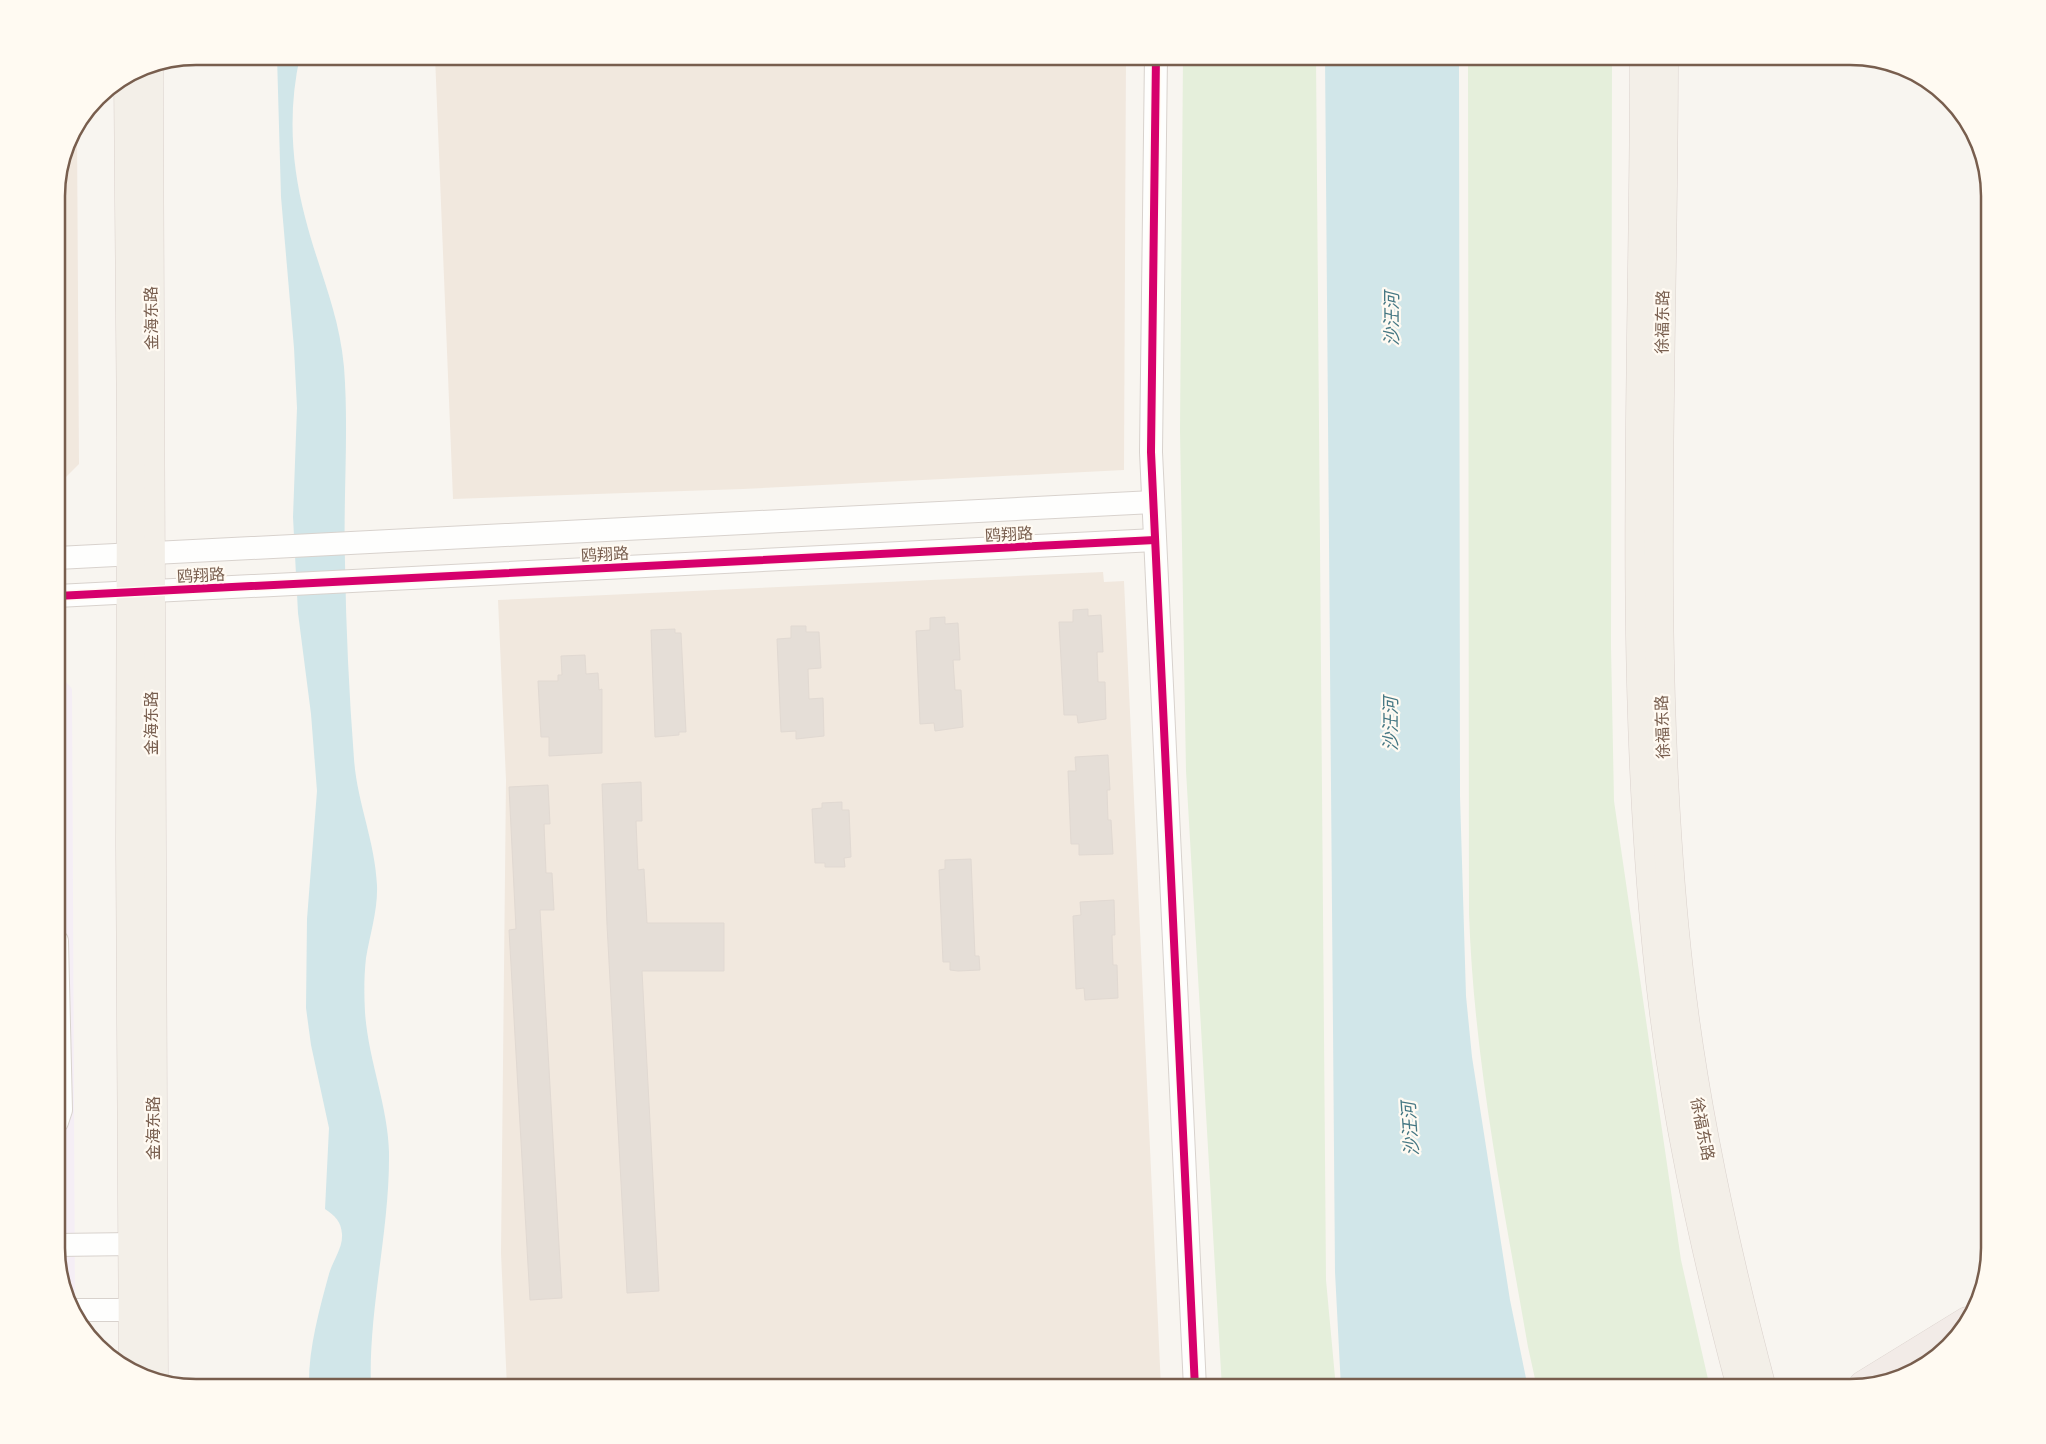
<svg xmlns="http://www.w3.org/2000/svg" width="2046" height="1444" font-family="'PT Sans','Noto Sans SC',sans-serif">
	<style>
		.residential { fill: #f1e8de }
		.education { fill: #f5eef5 }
		.green { fill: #e5efdb }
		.water { fill: #d1e6e9 }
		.building { fill: #e5ded7; stroke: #e1d9d2 }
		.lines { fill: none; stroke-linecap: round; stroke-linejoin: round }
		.minor-casing { stroke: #d8d2cd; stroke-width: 24 }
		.major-casing { stroke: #dad1cc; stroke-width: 29 }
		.highway-casing { stroke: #dad1cc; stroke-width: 29 }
		.minor { stroke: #fefefd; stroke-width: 22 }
		.major { stroke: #f3efe8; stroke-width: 28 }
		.highway { stroke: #f2ebe7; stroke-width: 28 }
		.cycleway-casing { stroke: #fffaf2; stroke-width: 11 }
		.cycleway { stroke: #d6006c; stroke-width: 8 }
		.labels { text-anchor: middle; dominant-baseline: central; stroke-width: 4.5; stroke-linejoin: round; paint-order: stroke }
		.street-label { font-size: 16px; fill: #785e4e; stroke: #fffaf2 }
		.water-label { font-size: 18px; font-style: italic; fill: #457783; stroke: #fffaf2 }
		.rim { fill: none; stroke: #785e4e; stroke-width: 2.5 }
	</style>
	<rect width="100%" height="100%" fill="#f8f5f0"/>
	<g class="residential">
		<polygon points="435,56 1126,56 1124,470 743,489 453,499"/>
		<polygon points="77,127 79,464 57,486 57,188 67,143"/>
		<polygon points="1103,572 1104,582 1124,581 1161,1388 507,1388 501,1253 506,780 498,600"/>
	</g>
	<polygon class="education" points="57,671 72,689 75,1315 71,1310 57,1256"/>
	<g class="green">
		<polygon points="1183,56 1316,56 1326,1280 1336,1388 1222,1388 1186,771 1180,431"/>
		<path d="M 1468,56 L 1612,56 L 1611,647 L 1614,801 L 1681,1260 L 1710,1388 L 1537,1388 L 1528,1347 C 1503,1203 1474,1060 1469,914 Z"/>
	</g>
	<g class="water">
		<path d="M 277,56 L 300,56 C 288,110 291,163 305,217 C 318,269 339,311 344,367 C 349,432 343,498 345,563 C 346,628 349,694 354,759 C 357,802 375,841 377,885 C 378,910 370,934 366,958 C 364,976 364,994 365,1012 C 368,1059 388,1106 389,1152 C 390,1231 368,1309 371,1388 L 309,1388 C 308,1350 319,1311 329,1274 C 333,1260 343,1248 342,1234 C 341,1221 335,1216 325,1209 L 329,1128 L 311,1045 L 306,1008 L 307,919 L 317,791 L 311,714 L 298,613 L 293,517 L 297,408 L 294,348 L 281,197 Z"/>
		<polygon points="1325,56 1459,56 1460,796 1466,996 1472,1057 1510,1300 1528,1388 1341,1388 1335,1272"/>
		<path d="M 1990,584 L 1990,727 C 1986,693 1970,612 1990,584 Z"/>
	</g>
	<g class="building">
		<polygon points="1088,609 1088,616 1101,615 1103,652 1097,652 1098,682 1105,682 1106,719 1078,723 1077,715 1064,715 1059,622 1073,622 1073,610"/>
		<polygon points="945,617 945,624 958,623 960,660 953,660 955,690 961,690 963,727 935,731 934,723 920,724 916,631 930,630 930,618"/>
		<polygon points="791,626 806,626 806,632 819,632 821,668 808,669 809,699 823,698 824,736 796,739 796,731 781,732 777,639 791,638"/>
		<polygon points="675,629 675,633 681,633 686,732 679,732 679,735 655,737 651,630"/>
		<polygon points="585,655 586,674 598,673 599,690 602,689 602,753 549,756 549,737 541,737 538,681 558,681 558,675 562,675 561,656"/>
		<polygon points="1108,755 1110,790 1107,790 1108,820 1111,820 1113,854 1079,855 1079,844 1071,844 1068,771 1076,771 1075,757"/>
		<polygon points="641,782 642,821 636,821 638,870 644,869 647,923 724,923 724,971 642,971 659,1291 627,1293 607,925 602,784"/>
		<polygon points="548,785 550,824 544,824 546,873 552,873 554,910 540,910 562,1298 530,1300 509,930 516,929 509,787"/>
		<polygon points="842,802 842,810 849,810 851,857 844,858 845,867 825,867 825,863 815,863 812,809 822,808 822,803"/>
		<polygon points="971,859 975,956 979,956 980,970 958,971 950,970 950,962 943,962 939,870 945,869 945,860"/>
		<polygon points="1114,900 1115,935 1112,935 1113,965 1117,965 1118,998 1085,1000 1084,988 1076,989 1073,916 1081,915 1080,902"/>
	</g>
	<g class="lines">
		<defs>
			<g id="minor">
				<polyline points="1156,56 1151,452 1195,1388"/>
				<polyline points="57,558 1153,502"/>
				<polyline points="57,596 1155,540"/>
				<polyline points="57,941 61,1110 57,1122"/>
				<polyline points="57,1245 133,1244"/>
				<polyline points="71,1310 133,1310"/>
			</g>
			<g id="major">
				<path d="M 1644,56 C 1644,355 1627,654 1657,952 C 1671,1099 1703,1245 1741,1388"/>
				<path d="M 1664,56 C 1664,354 1646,655 1677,952 C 1692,1099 1724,1245 1762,1388"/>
				<polyline points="149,66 154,1381"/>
				<polyline points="128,77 131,443 130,846 133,1371"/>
			</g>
			<polyline id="highway" points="1863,1385 1967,1321"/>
		</defs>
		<use href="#minor" class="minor-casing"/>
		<use href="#major" class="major-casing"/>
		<use href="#highway" class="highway-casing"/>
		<use href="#minor" class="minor"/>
		<use href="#major" class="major"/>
		<use href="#highway" class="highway"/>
		<defs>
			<g id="cycleway">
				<polyline points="1156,56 1151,452 1195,1388"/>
				<polyline points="57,596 1155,540"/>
			</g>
		</defs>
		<use href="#cycleway" class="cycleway-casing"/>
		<use href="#cycleway" class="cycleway"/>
	</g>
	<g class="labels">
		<g class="street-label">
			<text transform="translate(151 318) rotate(-91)">金海东路</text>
			<text transform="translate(1662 322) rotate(-89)">徐福东路</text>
			<text transform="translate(1009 534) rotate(-3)">鸥翔路</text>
			<text transform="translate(605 554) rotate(-3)">鸥翔路</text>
			<text transform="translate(201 575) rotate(-3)">鸥翔路</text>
			<text transform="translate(151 723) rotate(-90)">金海东路</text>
			<text transform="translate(1662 727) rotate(-92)">徐福东路</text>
			<text transform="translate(153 1128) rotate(-90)">金海东路</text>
			<text transform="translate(1703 1129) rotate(79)">徐福东路</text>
		</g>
		<g class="water-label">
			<text transform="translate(1391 319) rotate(-90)">沙汪河</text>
			<text transform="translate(1390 724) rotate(-90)">沙汪河</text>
			<text transform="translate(1410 1129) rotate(-94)">沙汪河</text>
		</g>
	</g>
	<path d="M0 0H2046V1444H0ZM196 65H1850A131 131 0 0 1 1981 196V1248A131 131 0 0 1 1850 1379H196A131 131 0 0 1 65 1248V196A131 131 0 0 1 196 65Z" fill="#fffaf2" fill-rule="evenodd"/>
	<path class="rim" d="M196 65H1850A131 131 0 0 1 1981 196V1248A131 131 0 0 1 1850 1379H196A131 131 0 0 1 65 1248V196A131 131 0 0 1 196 65Z"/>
</svg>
